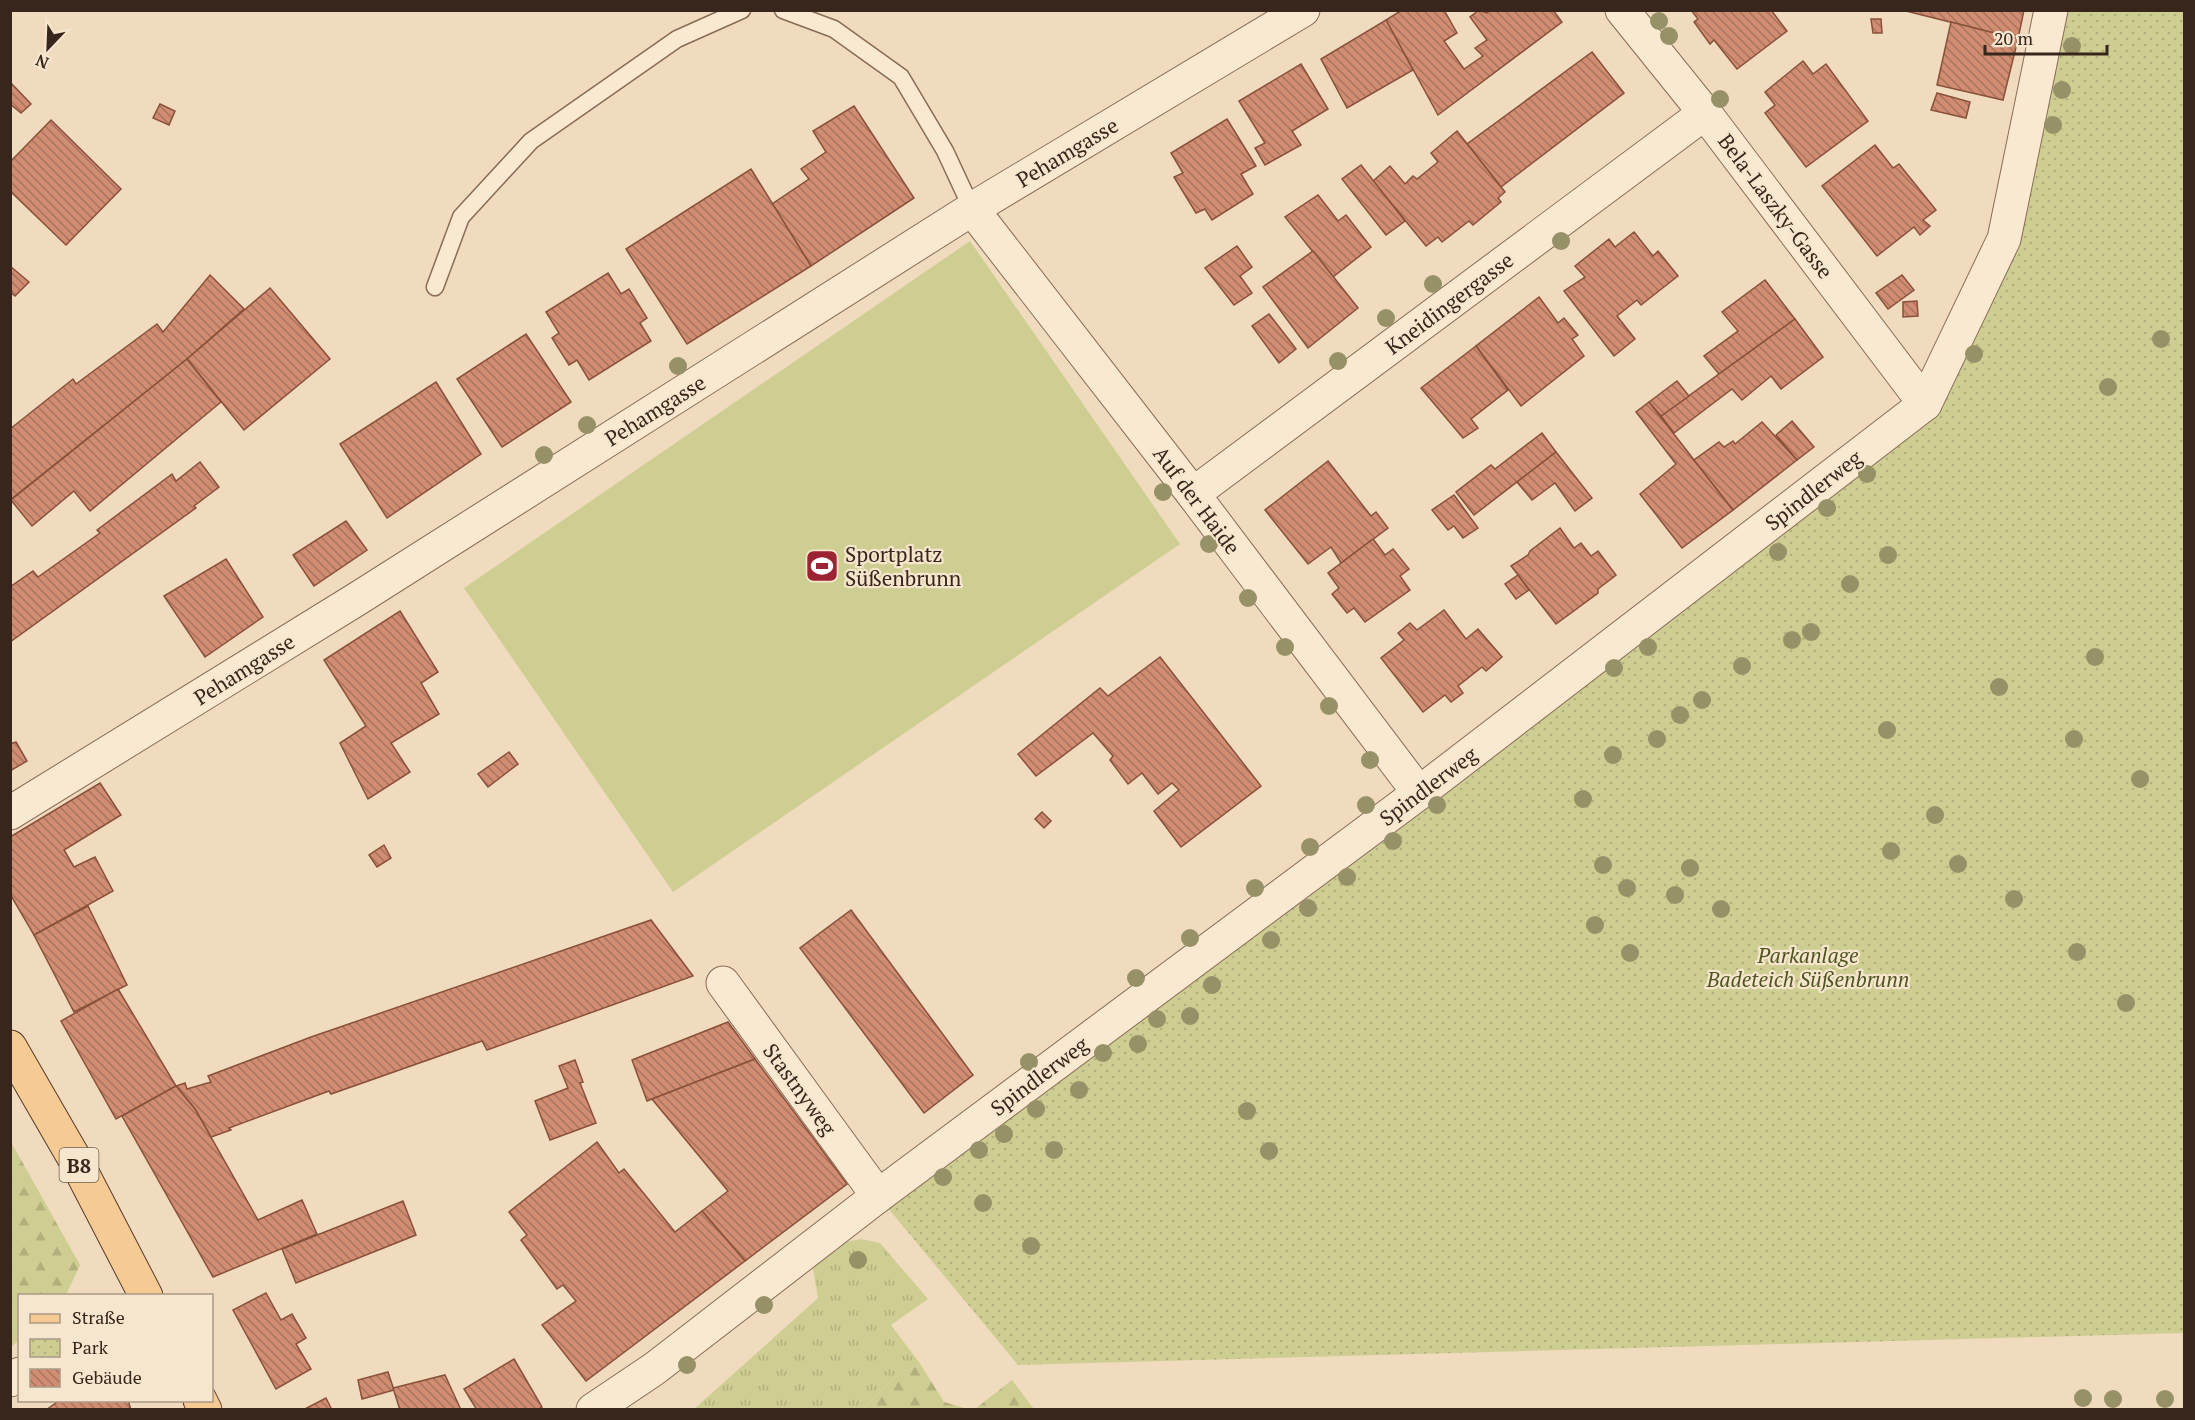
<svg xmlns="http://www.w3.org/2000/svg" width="2195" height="1420" font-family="'PT Serif',serif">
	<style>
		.grass { fill: url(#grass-tufts) }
		.forest { fill: url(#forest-firs) }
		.park { fill: url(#park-dots) }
		.pitch { fill: #cece92 }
		.building { fill: url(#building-back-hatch); stroke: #89503a; stroke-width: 1.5 }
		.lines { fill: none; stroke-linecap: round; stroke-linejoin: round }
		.lane-casing { stroke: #896b56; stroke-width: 19 }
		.street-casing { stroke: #896b56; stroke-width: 35 }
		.primary-casing { stroke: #56392b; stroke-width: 35 }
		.lane { stroke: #fae9d1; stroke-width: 16 }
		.street { stroke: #fae9d1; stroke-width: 33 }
		.primary { stroke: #f6cb93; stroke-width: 33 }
		.tree { fill: #979168 }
		.labels { text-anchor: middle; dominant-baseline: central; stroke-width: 4.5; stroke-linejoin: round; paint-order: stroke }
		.shield { fill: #f7e6ce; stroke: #715f51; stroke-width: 1.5 }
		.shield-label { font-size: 20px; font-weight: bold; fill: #38251b }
		.street-label { font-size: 21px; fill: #38251b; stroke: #f7e6ce }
		.poi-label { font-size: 21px; fill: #38251b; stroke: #f7e6ce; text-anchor: start }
		.park-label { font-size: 21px; font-style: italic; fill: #4f5521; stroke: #f7e6ce }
	</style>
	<defs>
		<pattern id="grass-tufts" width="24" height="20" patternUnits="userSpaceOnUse" patternTransform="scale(1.5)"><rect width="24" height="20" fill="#cece92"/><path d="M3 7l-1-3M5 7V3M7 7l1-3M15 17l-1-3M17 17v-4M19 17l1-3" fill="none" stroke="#b2b17d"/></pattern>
		<pattern id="forest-firs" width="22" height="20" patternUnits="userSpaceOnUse" patternTransform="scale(1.5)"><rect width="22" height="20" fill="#cece92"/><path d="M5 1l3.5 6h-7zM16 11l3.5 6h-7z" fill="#b2b17d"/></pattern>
		<pattern id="park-dots" width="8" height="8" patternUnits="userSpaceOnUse" patternTransform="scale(1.5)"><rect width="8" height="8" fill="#cece92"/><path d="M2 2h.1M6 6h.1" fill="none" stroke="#b2b17d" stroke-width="1.8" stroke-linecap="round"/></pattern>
		<pattern id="building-back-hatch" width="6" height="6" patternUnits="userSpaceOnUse" patternTransform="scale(1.5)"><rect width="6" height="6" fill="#d08d72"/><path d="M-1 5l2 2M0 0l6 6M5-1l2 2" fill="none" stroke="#aa735d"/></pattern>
	</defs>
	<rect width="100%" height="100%" fill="#f0dbbe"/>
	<path class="grass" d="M 861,1239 L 880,1243 L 928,1299 L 891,1325 L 921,1365 L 899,1373 L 863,1409 L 693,1410 L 818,1298 L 813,1269 C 828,1245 834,1244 861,1239 Z"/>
	<g class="forest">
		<polygon points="11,1142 80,1265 66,1295 20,1296 19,1340 11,1347"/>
		<polygon points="921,1365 944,1402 968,1409 863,1409 899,1373"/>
		<polygon points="1012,1380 1034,1409 975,1409"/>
	</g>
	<polygon class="park" points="2051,11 2184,11 2184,1333 1018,1365 878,1196 1925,404 2004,239"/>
	<polygon class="pitch" points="970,241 1180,544 673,892 464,588"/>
	<g class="building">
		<polygon points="1402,10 1444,10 1457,33 1444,41 1464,69 1483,56 1475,48 1487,40 1470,17 1479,10 1487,13 1489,10 1553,10 1562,22 1438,115 1386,20"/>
		<polygon points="1691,10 1771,10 1787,31 1737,69 1714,40 1710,44 1694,22 1698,19"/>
		<polygon points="1902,10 2024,10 2018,39"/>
		<polygon points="1871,19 1881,19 1882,33 1873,33"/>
		<polygon points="1386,20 1413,70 1347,108 1321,59"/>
		<polygon points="1951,22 2018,39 2003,100 1937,85"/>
		<polygon points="1592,52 1624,93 1501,187 1467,144"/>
		<polygon points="1803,61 1813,74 1826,64 1868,121 1806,167 1765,113 1775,105 1765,92"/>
		<polygon points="1301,64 1328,109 1292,131 1301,145 1265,165 1255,148 1265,143 1239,101"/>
		<polygon points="11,83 31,104 21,113 10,104"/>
		<polygon points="1937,93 1970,102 1966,118 1931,110"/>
		<polygon points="160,104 175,111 169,125 153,118"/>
		<polygon points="854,106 914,198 811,266 772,204 809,179 801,169 826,152 813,131"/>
		<polygon points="1227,119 1256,166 1241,174 1253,194 1212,220 1205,209 1196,213 1174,177 1183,173 1171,153"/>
		<polygon points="51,120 121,189 66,245 10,191 10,162"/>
		<polygon points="1457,131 1505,192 1498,198 1501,202 1473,225 1469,221 1442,242 1438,237 1426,246 1373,181 1390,166 1405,184 1413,176 1417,179 1438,162 1431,153"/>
		<polygon points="1875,145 1893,168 1899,164 1936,210 1923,220 1930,226 1920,235 1914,227 1877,256 1822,186"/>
		<polygon points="1361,165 1405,221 1386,235 1342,179"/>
		<polygon points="751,169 811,266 687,344 626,249"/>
		<polygon points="1318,195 1338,221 1346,215 1371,247 1333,277 1285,217"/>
		<polygon points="1634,232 1653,256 1658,251 1678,276 1641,305 1637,300 1617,316 1635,339 1614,356 1564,291 1585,277 1575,266 1609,239 1615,247"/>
		<polygon points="1237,246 1252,267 1240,276 1252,293 1234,305 1205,268"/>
		<polygon points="1313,251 1358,308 1308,348 1263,287"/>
		<polygon points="10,266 29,282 15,296 10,292"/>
		<polygon points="608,273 621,294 629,289 647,318 640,323 651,341 589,380 577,360 569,365 552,338 559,333 546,312"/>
		<polygon points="210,275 244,309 187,359 10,500 10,429 73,379 76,384 157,324 163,332"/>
		<polygon points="1902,275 1914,290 1888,309 1876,293"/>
		<polygon points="1765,280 1795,319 1719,374 1704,356 1738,331 1722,312"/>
		<polygon points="270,288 330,359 244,430 187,359"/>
		<polygon points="1539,297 1558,323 1564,318 1578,335 1572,339 1584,356 1521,406 1476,346"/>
		<polygon points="1917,301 1918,316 1903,317 1903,302"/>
		<polygon points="1269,314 1296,349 1279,363 1252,326"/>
		<polygon points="1795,319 1823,357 1781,389 1771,376 1742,400 1732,389 1674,433 1661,416"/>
		<polygon points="526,334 571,402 502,447 457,379"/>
		<polygon points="1476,346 1508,390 1471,419 1478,428 1463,438 1421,388"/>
		<polygon points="187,359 221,402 90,511 74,491 32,526 11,500"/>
		<polygon points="1677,381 1689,396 1661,416 1649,402"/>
		<polygon points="436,382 481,454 387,518 340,444"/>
		<polygon points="1649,402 1733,510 1682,548 1640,494 1676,464 1636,412"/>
		<polygon points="1792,421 1814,447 1797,460 1776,435"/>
		<polygon points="1762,422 1797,460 1733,510 1694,460 1719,442 1724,447 1733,441 1735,444"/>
		<polygon points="1542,433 1556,452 1474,515 1456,492 1491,465 1495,469"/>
		<polygon points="1556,452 1592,498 1575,511 1555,483 1532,500 1517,482"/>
		<polygon points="1328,461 1371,516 1376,512 1388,528 1341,563 1331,547 1308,564 1265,510"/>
		<polygon points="200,462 219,487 194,506 196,508 10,642 10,587 33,571 38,577 100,533 97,530 172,474 176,481"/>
		<polygon points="1454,495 1478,528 1463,538 1454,526 1448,530 1432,510"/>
		<polygon points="346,521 367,550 314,586 293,555"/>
		<polygon points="1560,528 1574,548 1581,543 1591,556 1598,551 1616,575 1598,589 1598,593 1556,624 1511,566 1528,555 1530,551"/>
		<polygon points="1373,539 1385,555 1393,549 1409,569 1400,576 1410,590 1365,622 1354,608 1347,613 1332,594 1339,588 1328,573"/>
		<polygon points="226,559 263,617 205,657 164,596"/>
		<polygon points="1518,575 1529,590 1516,599 1505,584"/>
		<polygon points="1444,610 1466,639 1478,629 1502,657 1486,671 1482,667 1458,686 1463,693 1451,702 1445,695 1423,712 1381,658 1404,640 1398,633 1410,623 1417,630"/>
		<polygon points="400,611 438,672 421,683 439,714 391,743 410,772 368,799 340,743 366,726 324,660"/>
		<polygon points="1160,657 1261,786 1181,847 1154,811 1179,790 1172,783 1158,794 1142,773 1128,784 1110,760 1113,756 1093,733 1036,776 1018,754 1100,688 1108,696"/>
		<polygon points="16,742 27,761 10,771 10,744"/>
		<polygon points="509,752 518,764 488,787 478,774"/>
		<polygon points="100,783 121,815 64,850 74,867 95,857 113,891 34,935 10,894 10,837"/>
		<polygon points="1042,812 1051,821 1044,828 1035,819"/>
		<polygon points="384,845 391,858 377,867 369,855"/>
		<polygon points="88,906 127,985 74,1012 34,935"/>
		<polygon points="851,910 973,1075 924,1113 800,948"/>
		<polygon points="651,920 693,976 487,1050 482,1041 331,1094 329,1091 229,1128 231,1130 211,1137 195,1109 176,1086 185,1083 187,1089 211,1082 208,1076 311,1037"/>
		<polygon points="118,989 176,1086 116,1119 61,1021"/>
		<polygon points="728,1022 755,1059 647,1101 632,1060"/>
		<polygon points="755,1059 847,1184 745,1261 702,1211 728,1191 652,1099"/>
		<polygon points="575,1060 583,1082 580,1083 596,1123 550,1140 535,1101 568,1088 559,1066"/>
		<polygon points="176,1086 195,1109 258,1220 302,1200 317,1234 213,1277 122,1116"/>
		<polygon points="597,1142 619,1173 624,1169 675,1232 702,1211 745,1261 586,1381 542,1325 576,1301 563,1285 557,1289 521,1240 527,1235 509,1212"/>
		<polygon points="403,1201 416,1235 296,1283 282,1249"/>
		<polygon points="266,1293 281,1320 292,1314 306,1338 296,1344 311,1369 276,1389 233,1310"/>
		<polygon points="514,1359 542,1407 537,1410 477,1410 464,1389"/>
		<polygon points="388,1372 394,1390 362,1399 358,1380"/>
		<polygon points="445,1375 461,1410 400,1410 393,1388"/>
		<polygon points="326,1398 332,1410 303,1410"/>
		<polygon points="60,1400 128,1400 131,1410 46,1410"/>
	</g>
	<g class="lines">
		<defs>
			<g id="lane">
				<polyline points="783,10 834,29 901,77 945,151 972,209"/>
				<polyline points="435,287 461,217 531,141 677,39 742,10"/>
			</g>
			<g id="street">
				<polyline points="1622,10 1705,113 1925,404"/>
				<polyline points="972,209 1193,494 1419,793"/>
				<polyline points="1193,494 1705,113"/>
				<polyline points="10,813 357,599 972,209 1303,10"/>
				<polyline points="723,983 878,1196"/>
				<polyline points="10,1380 20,1374"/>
				<polyline points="593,1410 654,1369 878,1196 1419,793 1925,404 2004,239 2051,10"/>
			</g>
			<g id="primary">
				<polyline points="10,1047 77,1163 146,1296"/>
				<polyline points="200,1400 205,1410"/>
			</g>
		</defs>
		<use href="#lane" class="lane-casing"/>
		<use href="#street" class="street-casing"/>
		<use href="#primary" class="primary-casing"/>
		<use href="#lane" class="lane"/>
		<use href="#street" class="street"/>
		<use href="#primary" class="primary"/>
	</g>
	<g class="tree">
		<circle cx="1659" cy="21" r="9"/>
		<circle cx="1669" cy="36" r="9"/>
		<circle cx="2072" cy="46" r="9"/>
		<circle cx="2062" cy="90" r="9"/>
		<circle cx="1720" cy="99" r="9"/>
		<circle cx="2053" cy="125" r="9"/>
		<circle cx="1561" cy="241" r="9"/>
		<circle cx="1433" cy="284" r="9"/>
		<circle cx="1386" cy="318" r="9"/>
		<circle cx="2161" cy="339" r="9"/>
		<circle cx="1974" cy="354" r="9"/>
		<circle cx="1338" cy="361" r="9"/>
		<circle cx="678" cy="366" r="9"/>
		<circle cx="2108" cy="387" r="9"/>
		<circle cx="587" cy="425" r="9"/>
		<circle cx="544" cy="455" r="9"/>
		<circle cx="1867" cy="474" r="9"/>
		<circle cx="1163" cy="492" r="9"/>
		<circle cx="1827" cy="508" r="9"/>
		<circle cx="1209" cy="544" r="9"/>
		<circle cx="1778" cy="552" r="9"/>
		<circle cx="1888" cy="555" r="9"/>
		<circle cx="1850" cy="584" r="9"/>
		<circle cx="1248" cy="598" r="9"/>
		<circle cx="1811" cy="632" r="9"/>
		<circle cx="1792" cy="640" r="9"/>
		<circle cx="1285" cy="647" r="9"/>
		<circle cx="1648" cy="647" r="9"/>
		<circle cx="2095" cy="657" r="9"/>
		<circle cx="1742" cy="666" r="9"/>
		<circle cx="1614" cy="668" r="9"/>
		<circle cx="1999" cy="687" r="9"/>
		<circle cx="1702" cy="700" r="9"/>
		<circle cx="1329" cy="706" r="9"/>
		<circle cx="1680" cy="715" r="9"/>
		<circle cx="1887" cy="730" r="9"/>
		<circle cx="1657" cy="739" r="9"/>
		<circle cx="2074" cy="739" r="9"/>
		<circle cx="1613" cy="755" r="9"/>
		<circle cx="1370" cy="760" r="9"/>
		<circle cx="2140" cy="779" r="9"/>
		<circle cx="1583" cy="799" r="9"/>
		<circle cx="1366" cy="805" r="9"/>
		<circle cx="1437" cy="805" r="9"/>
		<circle cx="1935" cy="815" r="9"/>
		<circle cx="1393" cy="841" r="9"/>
		<circle cx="1310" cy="847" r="9"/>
		<circle cx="1891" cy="851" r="9"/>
		<circle cx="1958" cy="864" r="9"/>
		<circle cx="1603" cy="865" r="9"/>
		<circle cx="1690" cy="868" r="9"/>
		<circle cx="1347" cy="877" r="9"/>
		<circle cx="1255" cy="888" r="9"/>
		<circle cx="1627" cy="888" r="9"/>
		<circle cx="1675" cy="895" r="9"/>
		<circle cx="2014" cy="899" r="9"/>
		<circle cx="1308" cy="908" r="9"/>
		<circle cx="1721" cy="909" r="9"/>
		<circle cx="1595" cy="925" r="9"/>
		<circle cx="1190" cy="938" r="9"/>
		<circle cx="1271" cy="940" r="9"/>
		<circle cx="2077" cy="952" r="9"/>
		<circle cx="1630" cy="953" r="9"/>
		<circle cx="1136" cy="978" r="9"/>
		<circle cx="1212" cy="985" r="9"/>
		<circle cx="2126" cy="1003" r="9"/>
		<circle cx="1190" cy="1016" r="9"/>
		<circle cx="1157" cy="1019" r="9"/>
		<circle cx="1138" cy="1044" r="9"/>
		<circle cx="1103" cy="1053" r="9"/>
		<circle cx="1029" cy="1062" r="9"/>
		<circle cx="1079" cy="1090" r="9"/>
		<circle cx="1036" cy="1109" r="9"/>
		<circle cx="1247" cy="1111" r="9"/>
		<circle cx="1004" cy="1134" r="9"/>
		<circle cx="979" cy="1150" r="9"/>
		<circle cx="1054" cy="1150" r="9"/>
		<circle cx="1269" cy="1151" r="9"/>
		<circle cx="943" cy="1177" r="9"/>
		<circle cx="983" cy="1203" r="9"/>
		<circle cx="1031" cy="1246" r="9"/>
		<circle cx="858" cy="1260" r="9"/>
		<circle cx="764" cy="1305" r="9"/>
		<circle cx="687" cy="1365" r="9"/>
		<circle cx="2083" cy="1398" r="9"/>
		<circle cx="2113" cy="1399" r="9"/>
		<circle cx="2165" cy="1399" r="9"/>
	</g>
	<defs>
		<symbol id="stadium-square" viewBox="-11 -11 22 22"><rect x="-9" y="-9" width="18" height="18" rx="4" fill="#9b2333" stroke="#f7e6ce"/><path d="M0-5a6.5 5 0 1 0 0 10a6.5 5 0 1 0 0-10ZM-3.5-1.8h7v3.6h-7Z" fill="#fff"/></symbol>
	</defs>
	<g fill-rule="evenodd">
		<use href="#stadium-square" x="803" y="547" width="38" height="38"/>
	</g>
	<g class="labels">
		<rect class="shield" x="59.5" y="1148" width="39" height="34" rx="4.5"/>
		<g class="shield-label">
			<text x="79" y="1165">B8</text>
		</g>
		<g class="street-label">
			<text transform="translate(1067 152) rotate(-31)">Pehamgasse</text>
			<text transform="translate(1776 206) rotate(53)">Bela-Laszky-Gasse</text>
			<text transform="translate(1449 303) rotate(-37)">Kneidingergasse</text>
			<text transform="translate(655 410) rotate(-32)">Pehamgasse</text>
			<text transform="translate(1813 490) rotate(-38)">Spindlerweg</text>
			<text transform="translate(1197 500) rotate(53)">Auf der Haide</text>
			<text transform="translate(244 669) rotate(-32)">Pehamgasse</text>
			<text transform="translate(1428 786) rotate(-37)">Spindlerweg</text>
			<text transform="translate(1039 1076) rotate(-37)">Spindlerweg</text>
			<text transform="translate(800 1089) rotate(54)">Stastnyweg</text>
		</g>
		<g class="poi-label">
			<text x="845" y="554">Sportplatz<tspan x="845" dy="24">Süßenbrunn</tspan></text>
		</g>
		<g class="park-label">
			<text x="1808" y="955">Parkanlage<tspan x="1808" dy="24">Badeteich Süßenbrunn</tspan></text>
		</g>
	</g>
	<rect width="2195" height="1420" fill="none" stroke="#38251b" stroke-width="24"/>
	<rect x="18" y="1294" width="195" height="108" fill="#f7e6ce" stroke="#ab9986" stroke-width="1.5"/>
	<rect x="30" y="1314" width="30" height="9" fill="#f6cb93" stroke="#ab9986" stroke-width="1.5"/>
	<text x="72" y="1324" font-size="18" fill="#38251b">Straße</text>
	<rect x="30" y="1339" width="30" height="18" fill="url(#park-dots)" stroke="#ab9986" stroke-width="1.5"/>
	<text x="72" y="1354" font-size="18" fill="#38251b">Park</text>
	<rect x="30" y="1369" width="30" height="18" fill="url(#building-back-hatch)" stroke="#ab9986" stroke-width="1.5"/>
	<text x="72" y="1384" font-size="18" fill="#38251b">Gebäude</text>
	<g transform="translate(48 48) rotate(203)" stroke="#f7e6ce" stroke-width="4.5" paint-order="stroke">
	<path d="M0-4.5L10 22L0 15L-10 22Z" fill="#38251b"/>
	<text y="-9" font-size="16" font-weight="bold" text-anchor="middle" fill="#38251b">N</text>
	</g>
	<path d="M1985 45v9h122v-9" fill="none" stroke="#38251b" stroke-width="3"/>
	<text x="1994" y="45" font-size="18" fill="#38251b" stroke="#f7e6ce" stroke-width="4.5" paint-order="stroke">20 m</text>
</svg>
